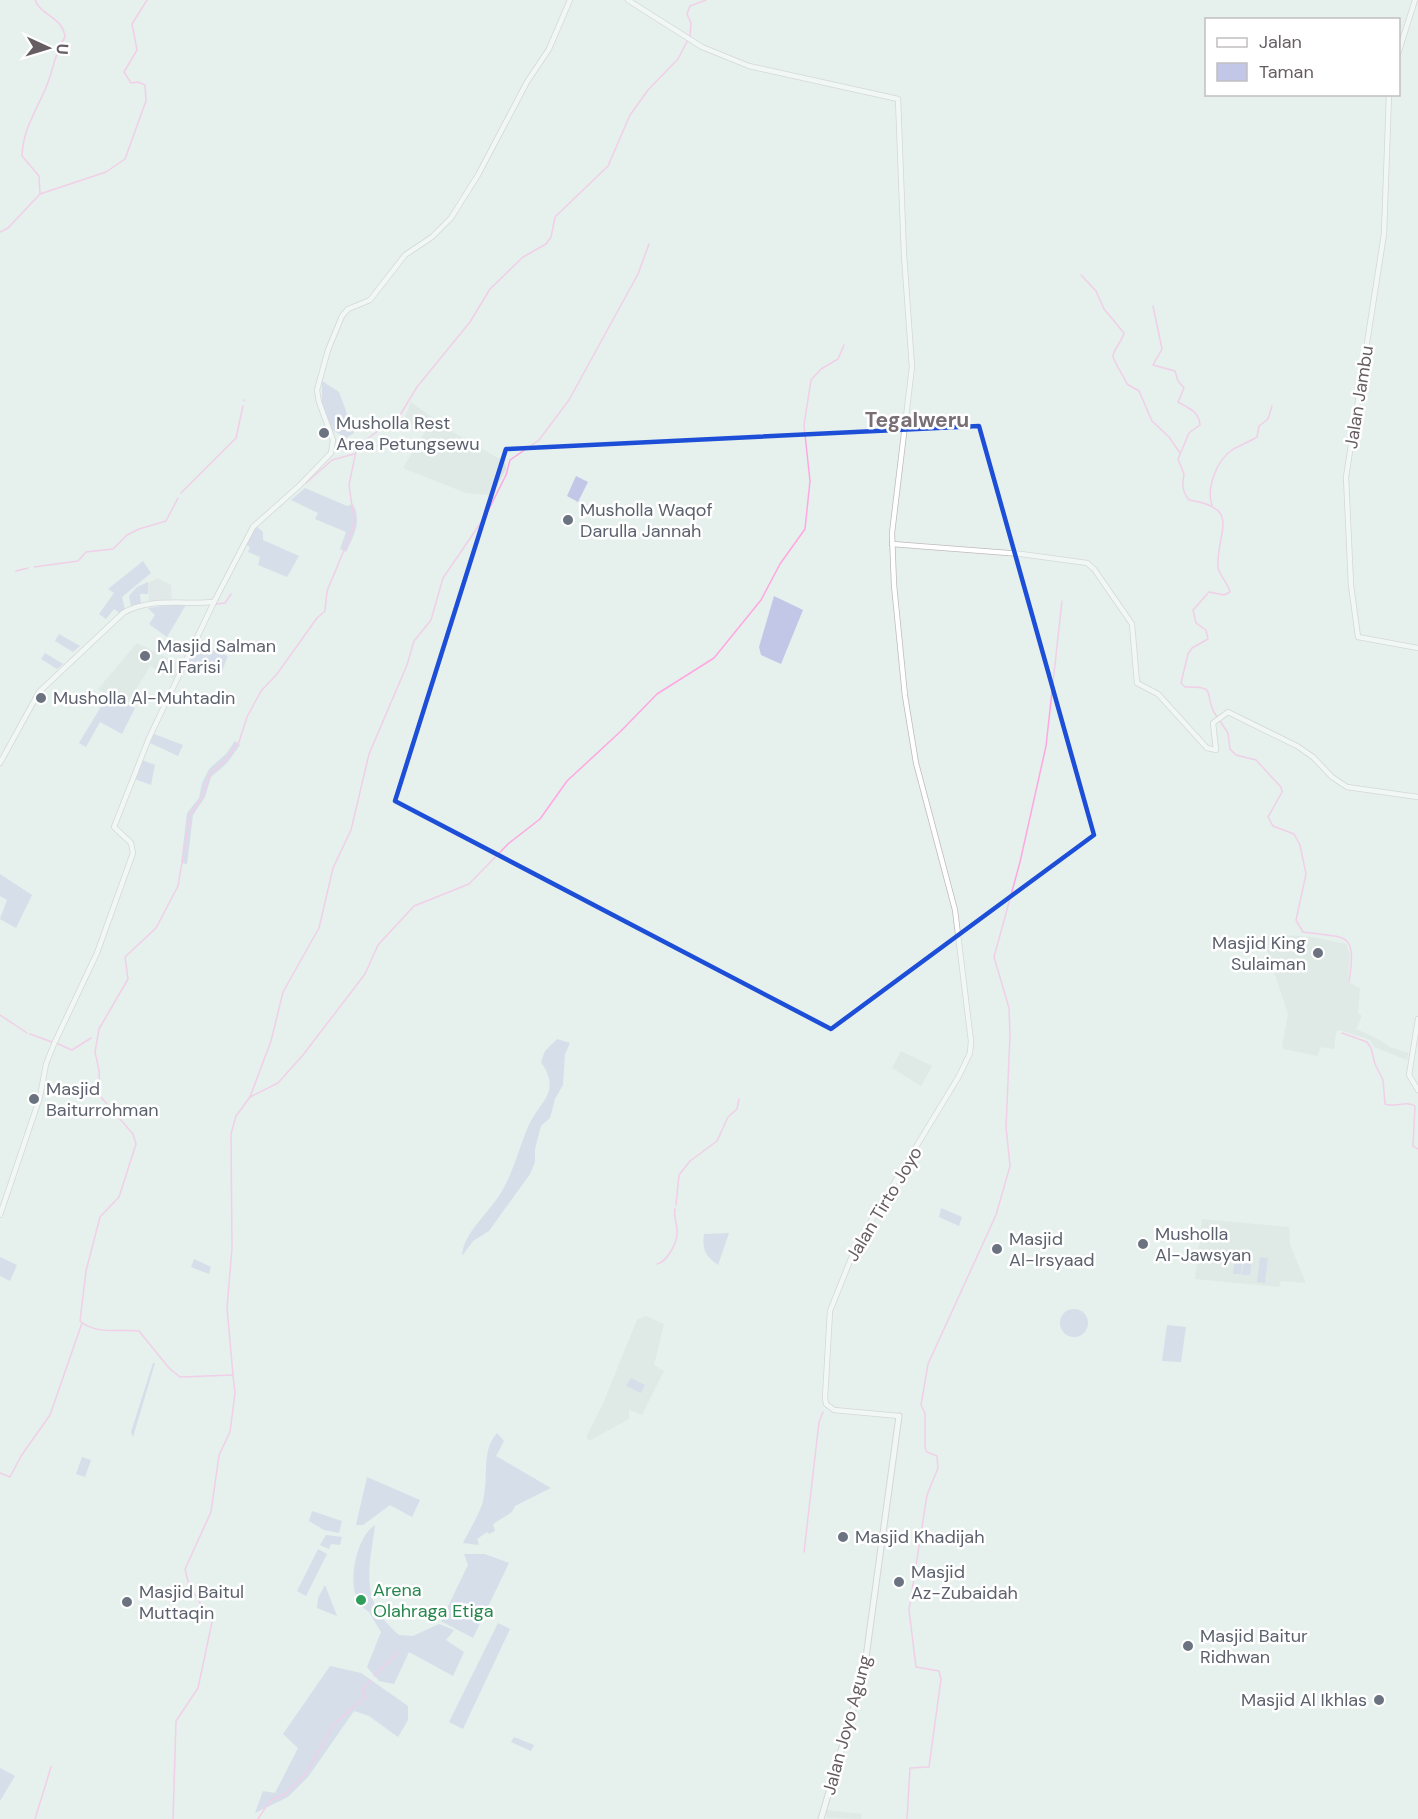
<svg xmlns="http://www.w3.org/2000/svg" width="1418" height="1819" font-family="'DM Sans',sans-serif">
	<style>
		.industrial { fill: #dae1df }
		.education { fill: #d7e2de }
		.green { fill: #c3c7e7 }
		.lines { fill: none; stroke-linecap: round; stroke-linejoin: round }
		.stream { stroke: #ffa7e2; stroke-width: 1.5 }
		.tertiary-casing { stroke: #c1babe; stroke-width: 6 }
		.secondary-casing { stroke: #c1b9bd; stroke-width: 7 }
		.tertiary { stroke: #fff; stroke-width: 4.5 }
		.secondary { stroke: #fff; stroke-width: 5 }
		.marked { fill: none; stroke: #1d4ed8; stroke-width: 4.5; stroke-linejoin: round }
		.worship-dot { fill: #6b7280; stroke: #fff; stroke-width: 2 }
		.leisure-dot { fill: #2e9e5b; stroke: #fff; stroke-width: 2 }
		.labels { text-anchor: middle; dominant-baseline: central; stroke-width: 5; stroke-linejoin: round; paint-order: stroke }
		.street-label { font-size: 18px; fill: #665d62; stroke: #fff }
		.worship-label { font-size: 18px; fill: #5b616d; stroke: #fff; text-anchor: start }
		.leisure-label { font-size: 18px; fill: #27864d; stroke: #fff; text-anchor: start }
		.quarter-label { font-size: 21px; font-weight: bold; fill: #786e74; stroke: #fff }
	</style>
	<rect width="100%" height="100%" fill="#e6f0ec"/>
	<polygon class="industrial" points="158,578 171,585 172,599 149,604 148,583"/>
	<g class="education">
		<polygon points="411,402 451,431 505,462 506,469 492,495 466,493 403,468 425,432 404,420"/>
		<polygon points="137,643 180,664 173,678 150,666 127,705 98,689"/>
		<polygon points="1283,935 1313,937 1346,944 1350,954 1348,982 1360,988 1358,1013 1362,1016 1356,1029 1380,1040 1390,1047 1408,1053 1407,1060 1374,1047 1370,1040 1340,1030 1336,1032 1334,1049 1321,1047 1317,1056 1284,1049 1282,1046 1288,1014 1264,941 1268,936"/>
		<polygon points="901,1051 932,1066 921,1086 892,1068"/>
		<polygon points="1202,1219 1289,1227 1290,1245 1306,1283 1281,1281 1279,1287 1195,1279"/>
		<polygon points="646,1316 664,1324 654,1365 664,1371 642,1415 629,1410 629,1419 589,1441 586,1437 604,1401 637,1320"/>
		<polygon points="827,1810 862,1814 861,1819 826,1818"/>
	</g>
	<g class="green">
		<polygon points="322,381 339,392 354,433 346,438 331,429 322,403"/>
		<polygon points="576,476 588,482 578,502 567,496"/>
		<path d="M 305,488 L 347,506 L 353,504 C 362,522 354,535 346,552 L 340,549 L 346,532 L 315,519 L 318,513 L 291,500 Z"/>
		<polygon points="256,526 263,532 263,540 299,556 287,577 258,565 260,557 248,552 250,547 246,545"/>
		<polygon points="143,561 151,573 122,597 125,609 120,613 114,609 106,619 99,614 114,593 108,589"/>
		<polygon points="148,582 148,594 140,594 141,605 131,606 129,596 137,587"/>
		<polygon points="774,596 803,610 781,664 761,655 759,647"/>
		<polygon points="187,603 167,637 149,624 155,615 148,608"/>
		<polygon points="59,634 80,646 73,652 55,641"/>
		<polygon points="207,648 228,656 220,676 187,663 194,650 204,655"/>
		<polygon points="45,653 63,664 57,669 41,659"/>
		<polygon points="108,695 135,708 122,734 100,722 86,747 79,743"/>
		<polygon points="154,734 183,745 178,756 150,743"/>
		<polygon points="235,741 240,745 227,763 211,777 205,797 193,815 187,864 181,863 187,813 199,798 202,783 209,769 226,754"/>
		<polygon points="142,760 155,765 151,785 135,779"/>
		<polygon points="0,874 32,895 16,928 0,919 7,900 0,896"/>
		<path d="M 557,1039 L 570,1043 L 565,1054 L 563,1085 L 555,1099 L 550,1118 L 541,1126 L 535,1149 L 535,1162 L 530,1174 L 489,1231 L 473,1241 L 462,1256 C 463,1238 478,1223 489,1209 C 512,1182 515,1158 528,1127 C 540,1100 562,1093 541,1062 L 545,1051 Z"/>
		<polygon points="941,1208 962,1217 959,1226 939,1217"/>
		<path d="M 729,1233 L 718,1265 C 705,1256 702,1249 704,1234 Z"/>
		<polygon points="1235,1255 1243,1256 1241,1274 1233,1274"/>
		<polygon points="1244,1256 1252,1257 1250,1275 1242,1275"/>
		<polygon points="0,1257 17,1265 10,1281 0,1276"/>
		<polygon points="1260,1257 1268,1258 1265,1283 1257,1282"/>
		<polygon points="194,1259 211,1267 209,1274 191,1267"/>
		<circle cx="1074" cy="1323" r="14"/>
		<polygon points="1167,1325 1186,1327 1181,1362 1162,1361"/>
		<polygon points="153,1363 155,1363 133,1437 131,1432"/>
		<polygon points="631,1378 645,1385 641,1393 626,1386"/>
		<path d="M 497,1433 L 504,1441 L 496,1456 L 551,1488 L 515,1506 L 512,1512 L 493,1524 L 495,1531 L 489,1534 L 487,1532 L 477,1539 L 479,1545 L 463,1543 C 469,1531 477,1518 482,1505 C 490,1479 480,1452 497,1433 Z"/>
		<polygon points="82,1457 91,1460 85,1477 76,1474"/>
		<polygon points="367,1477 420,1500 412,1517 390,1505 363,1525 356,1525"/>
		<polygon points="312,1511 342,1521 339,1533 324,1530 309,1521"/>
		<path d="M 375,1525 C 369,1572 359,1600 399,1635 L 413,1636 L 439,1624 L 454,1630 L 446,1640 L 464,1652 L 453,1676 L 409,1652 L 394,1684 L 379,1681 L 367,1667 L 381,1632 L 369,1612 L 361,1606 L 365,1603 L 360,1605 L 357,1597 L 361,1595 L 356,1596 C 349,1576 357,1537 375,1525 Z"/>
		<polygon points="326,1535 342,1537 340,1545 331,1544 329,1549 320,1545"/>
		<polygon points="318,1549 327,1554 306,1596 297,1591"/>
		<polygon points="464,1554 485,1554 509,1563 473,1638 441,1621 468,1565"/>
		<polygon points="325,1585 337,1616 317,1608 318,1598"/>
		<polygon points="498,1623 510,1629 463,1729 449,1722"/>
		<polygon points="330,1666 361,1673 408,1706 408,1720 398,1737 369,1716 354,1711 308,1777 288,1797 255,1813 263,1791 275,1793 298,1748 283,1734"/>
		<polygon points="514,1737 534,1745 531,1751 511,1742"/>
		<polygon points="0,1768 15,1776 0,1801"/>
	</g>
	<g class="lines">
		<g class="stream">
			<polyline points="40,194 106,172 125,159 146,101 145,85 138,82 131,83 124,72 137,50 132,24 147,0"/>
			<path d="M 0,232 L 8,228 L 40,194 L 39,176 L 22,156 C 23,128 37,110 47,85 C 54,67 54,55 65,37 C 63,17 41,16 35,0"/>
			<path d="M 1081,275 L 1096,291 L 1104,309 L 1124,333 C 1122,341 1114,349 1113,356 C 1113,361 1125,378 1127,384 L 1139,391 L 1152,421 L 1169,437 L 1180,453"/>
			<path d="M 1153,306 L 1162,349 L 1153,365 L 1175,371 L 1178,381 L 1184,388 L 1178,402 C 1188,408 1199,411 1200,425 L 1189,433 L 1178,459 L 1184,474 C 1182,485 1182,491 1189,500 C 1243,508 1216,532 1218,567 C 1219,575 1228,583 1230,592 L 1224,595 L 1209,592 L 1193,610 L 1196,623 L 1206,630 L 1208,639 L 1192,648 L 1188,654 L 1181,683 L 1185,687 C 1221,686 1201,694 1217,717"/>
			<polyline points="244,401 244,400"/>
			<polyline points="306,483 332,460 354,454"/>
			<polyline points="181,493 236,438 243,406"/>
			<path d="M 1212,505 C 1206,488 1217,460 1232,450 C 1240,445 1249,442 1257,437 L 1259,426 L 1268,419 L 1272,406"/>
			<polyline points="34,567 78,561 86,552 113,549 127,535 139,529 166,521 178,498"/>
			<polyline points="16,571 28,568"/>
			<polyline points="216,604 225,603 231,594"/>
			<path d="M 1220,721 L 1228,733 L 1230,749 L 1236,755 L 1256,760 L 1281,787 L 1282,792 L 1268,817 L 1273,826 L 1294,834 L 1300,845 L 1306,874 L 1296,920 L 1303,932 C 1347,938 1357,931 1349,982"/>
			<polyline points="0,1015 27,1033"/>
			<path d="M 1342,1033 L 1367,1042 L 1371,1048 L 1375,1064 L 1383,1080 L 1385,1104 C 1395,1108 1406,1100 1415,1106 L 1413,1146 L 1418,1149"/>
			<polyline points="30,1034 52,1042"/>
			<polyline points="56,1043 72,1050 91,1038"/>
			<polyline points="250,1097 271,1041 283,992 319,928 333,868 351,830 369,754 407,665 414,641 431,620 443,578 486,515 506,475 510,460 539,440 569,400 638,274 649,244"/>
			<polyline points="676,1205 679,1175 690,1161 717,1141 728,1117 737,1109 739,1099"/>
			<path d="M 657,1264 C 667,1262 677,1243 677,1233 C 678,1224 673,1218 675,1209"/>
			<polyline points="233,1375 227,1308 232,1248 231,1134 236,1116 250,1097 278,1083 303,1055 365,974 378,945 414,906 469,884 508,844 540,819 567,781 621,731 657,694 714,658 761,600 780,564 805,529 810,481 804,425 811,380 821,369 838,359 844,345"/>
			<polyline points="0,1473 10,1477 21,1456 50,1415 82,1323"/>
			<polyline points="804,1552 819,1422 823,1412"/>
			<polyline points="374,1676 398,1652"/>
			<polyline points="35,1819 51,1767"/>
			<path d="M 173,1819 L 176,1721 L 198,1688 L 212,1622 L 189,1585 L 185,1569 L 211,1512 L 219,1455 L 230,1432 L 235,1393 L 233,1375 L 180,1377 L 169,1368 L 139,1331 C 120,1329 96,1335 80,1321 L 86,1271 L 100,1217 L 119,1197 L 136,1144 L 133,1134 L 100,1096 L 99,1070 L 95,1052 L 99,1029 L 128,979 L 125,957 L 156,928 L 178,886 L 190,815 L 202,798 L 210,773 L 225,761 L 239,742 L 247,717 L 261,691 L 277,674 L 317,618 L 325,611 L 327,591 L 352,531 L 354,520 L 349,485 L 356,451 L 359,445 L 378,431 L 394,425 L 417,387 L 470,322 L 490,289 L 523,257 L 546,244 L 551,237 L 555,217 L 608,166 L 630,115 L 648,90 L 678,59 L 690,36 L 691,23 L 687,14 L 690,6 L 706,0"/>
			<polyline points="258,1819 270,1801 285,1794 307,1772 334,1724 366,1696 362,1691 370,1680"/>
			<polyline points="907,1819 910,1768 929,1767 941,1679 939,1671 916,1667 909,1610 927,1495 938,1468 937,1456 927,1452 925,1448 925,1413 921,1405 928,1364 996,1215 1010,1166 1006,1127 1010,1035 1009,1008 994,957 1020,862 1046,746 1062,601"/>
		</g>
		<defs>
			<g id="tertiary">
				<polyline points="628,0 702,47 749,66 898,99 904,255 912,367 892,533 894,585 905,696 916,763 955,910 971,1041 970,1053 959,1076 856,1246 830,1311 825,1398 826,1404 834,1410 899,1416"/>
				<polyline points="1398,54 1415,0"/>
				<polyline points="1389,94 1384,234 1346,477 1351,585 1358,637 1418,648"/>
				<polyline points="892,544 1021,554 1087,563 1094,569 1132,624 1137,683 1158,694 1207,748 1216,750 1213,723 1228,712 1297,746 1313,757 1332,777 1347,787 1418,797"/>
				<path d="M 0,763 L 39,692 L 123,613 C 151,597 184,605 214,602"/>
				<polyline points="1418,1019 1409,1075 1418,1090"/>
				<polyline points="0,1215 40,1097 46,1064 54,1044 97,953 133,853 131,843 114,827 149,738 214,602 253,527 299,486 331,453 333,440 319,402 317,390 328,350 342,316 348,309 370,300 405,255 432,237 451,218 478,175 527,82 549,49 570,0"/>
			</g>
			<polyline id="secondary" points="821,1819 864,1672 899,1416"/>
		</defs>
		<use href="#tertiary" class="tertiary-casing"/>
		<use href="#secondary" class="secondary-casing"/>
		<use href="#tertiary" class="tertiary"/>
		<use href="#secondary" class="secondary"/>
	</g>
	<path d="M0 0H1418V1819H0ZM 979,426 L 1094,835 L 831,1029 L 395,801 L 506,449 Z" fill="#e6f0ec" fill-opacity=".55" fill-rule="evenodd"/>
	<path class="marked" d="M 979,426 L 1094,835 L 831,1029 L 395,801 L 506,449 Z"/>
	<g class="worship-dot">
		<circle cx="324" cy="433" r="6"/>
		<circle cx="568" cy="520" r="6"/>
		<circle cx="145" cy="656" r="6"/>
		<circle cx="41" cy="698" r="6"/>
		<circle cx="1318" cy="953" r="6"/>
		<circle cx="34" cy="1099" r="6"/>
		<circle cx="1143" cy="1244" r="6"/>
		<circle cx="997" cy="1249" r="6"/>
		<circle cx="843" cy="1537" r="6"/>
		<circle cx="899" cy="1582" r="6"/>
		<circle cx="127" cy="1602" r="6"/>
		<circle cx="1188" cy="1646" r="6"/>
		<circle cx="1379" cy="1700" r="6"/>
	</g>
	<circle class="leisure-dot" cx="361" cy="1600" r="6"/>
	<g class="labels">
		<g class="street-label">
			<text transform="translate(1359 397) rotate(-81)">Jalan Jambu</text>
			<text transform="translate(884 1204) rotate(-59)">Jalan Tirto Joyo</text>
			<text transform="translate(847 1725) rotate(-75)">Jalan Joyo Agung</text>
		</g>
		<g class="worship-label">
			<text x="336" y="423">Musholla Rest<tspan x="336" dy="21">Area Petungsewu</tspan></text>
			<text x="580" y="510">Musholla Waqof<tspan x="580" dy="21">Darulla Jannah</tspan></text>
			<text x="157" y="646">Masjid Salman<tspan x="157" dy="21">Al Farisi</tspan></text>
			<text x="53" y="698">Musholla Al-Muhtadin</text>
			<text x="1306" y="943" text-anchor="end">Masjid King<tspan x="1306" dy="21">Sulaiman</tspan></text>
			<text x="46" y="1089">Masjid<tspan x="46" dy="21">Baiturrohman</tspan></text>
			<text x="1155" y="1234">Musholla<tspan x="1155" dy="21">Al-Jawsyan</tspan></text>
			<text x="1009" y="1239">Masjid<tspan x="1009" dy="21">Al-Irsyaad</tspan></text>
			<text x="855" y="1537">Masjid Khadijah</text>
			<text x="911" y="1572">Masjid<tspan x="911" dy="21">Az-Zubaidah</tspan></text>
			<text x="139" y="1592">Masjid Baitul<tspan x="139" dy="21">Muttaqin</tspan></text>
			<text x="1200" y="1636">Masjid Baitur<tspan x="1200" dy="21">Ridhwan</tspan></text>
			<text x="1367" y="1700" text-anchor="end">Masjid Al Ikhlas</text>
		</g>
		<g class="leisure-label">
			<text x="373" y="1590">Arena<tspan x="373" dy="21">Olahraga Etiga</tspan></text>
		</g>
		<g class="quarter-label">
			<text x="917" y="420">Tegalweru</text>
		</g>
	</g>
	<rect x="1205" y="18" width="195" height="78" fill="#ffffff" stroke="#c2bec0" stroke-width="1.5"/>
	<rect x="1217" y="38" width="30" height="9" fill="#ffffff" stroke="#c2bec0" stroke-width="1.5"/>
	<text x="1259" y="48" font-size="18" fill="#665d62">Jalan</text>
	<rect x="1217" y="63" width="30" height="18" fill="#c3c7e7" stroke="#c2bec0" stroke-width="1.5"/>
	<text x="1259" y="78" font-size="18" fill="#665d62">Taman</text>
	<g transform="translate(48 48) rotate(94)" stroke="#ffffff" stroke-width="4.5" paint-order="stroke">
	<path d="M0-4.5L10 22L0 15L-10 22Z" fill="#665d62"/>
	<text y="-9" font-size="16" font-weight="bold" text-anchor="middle" fill="#665d62">U</text>
	</g>
</svg>
